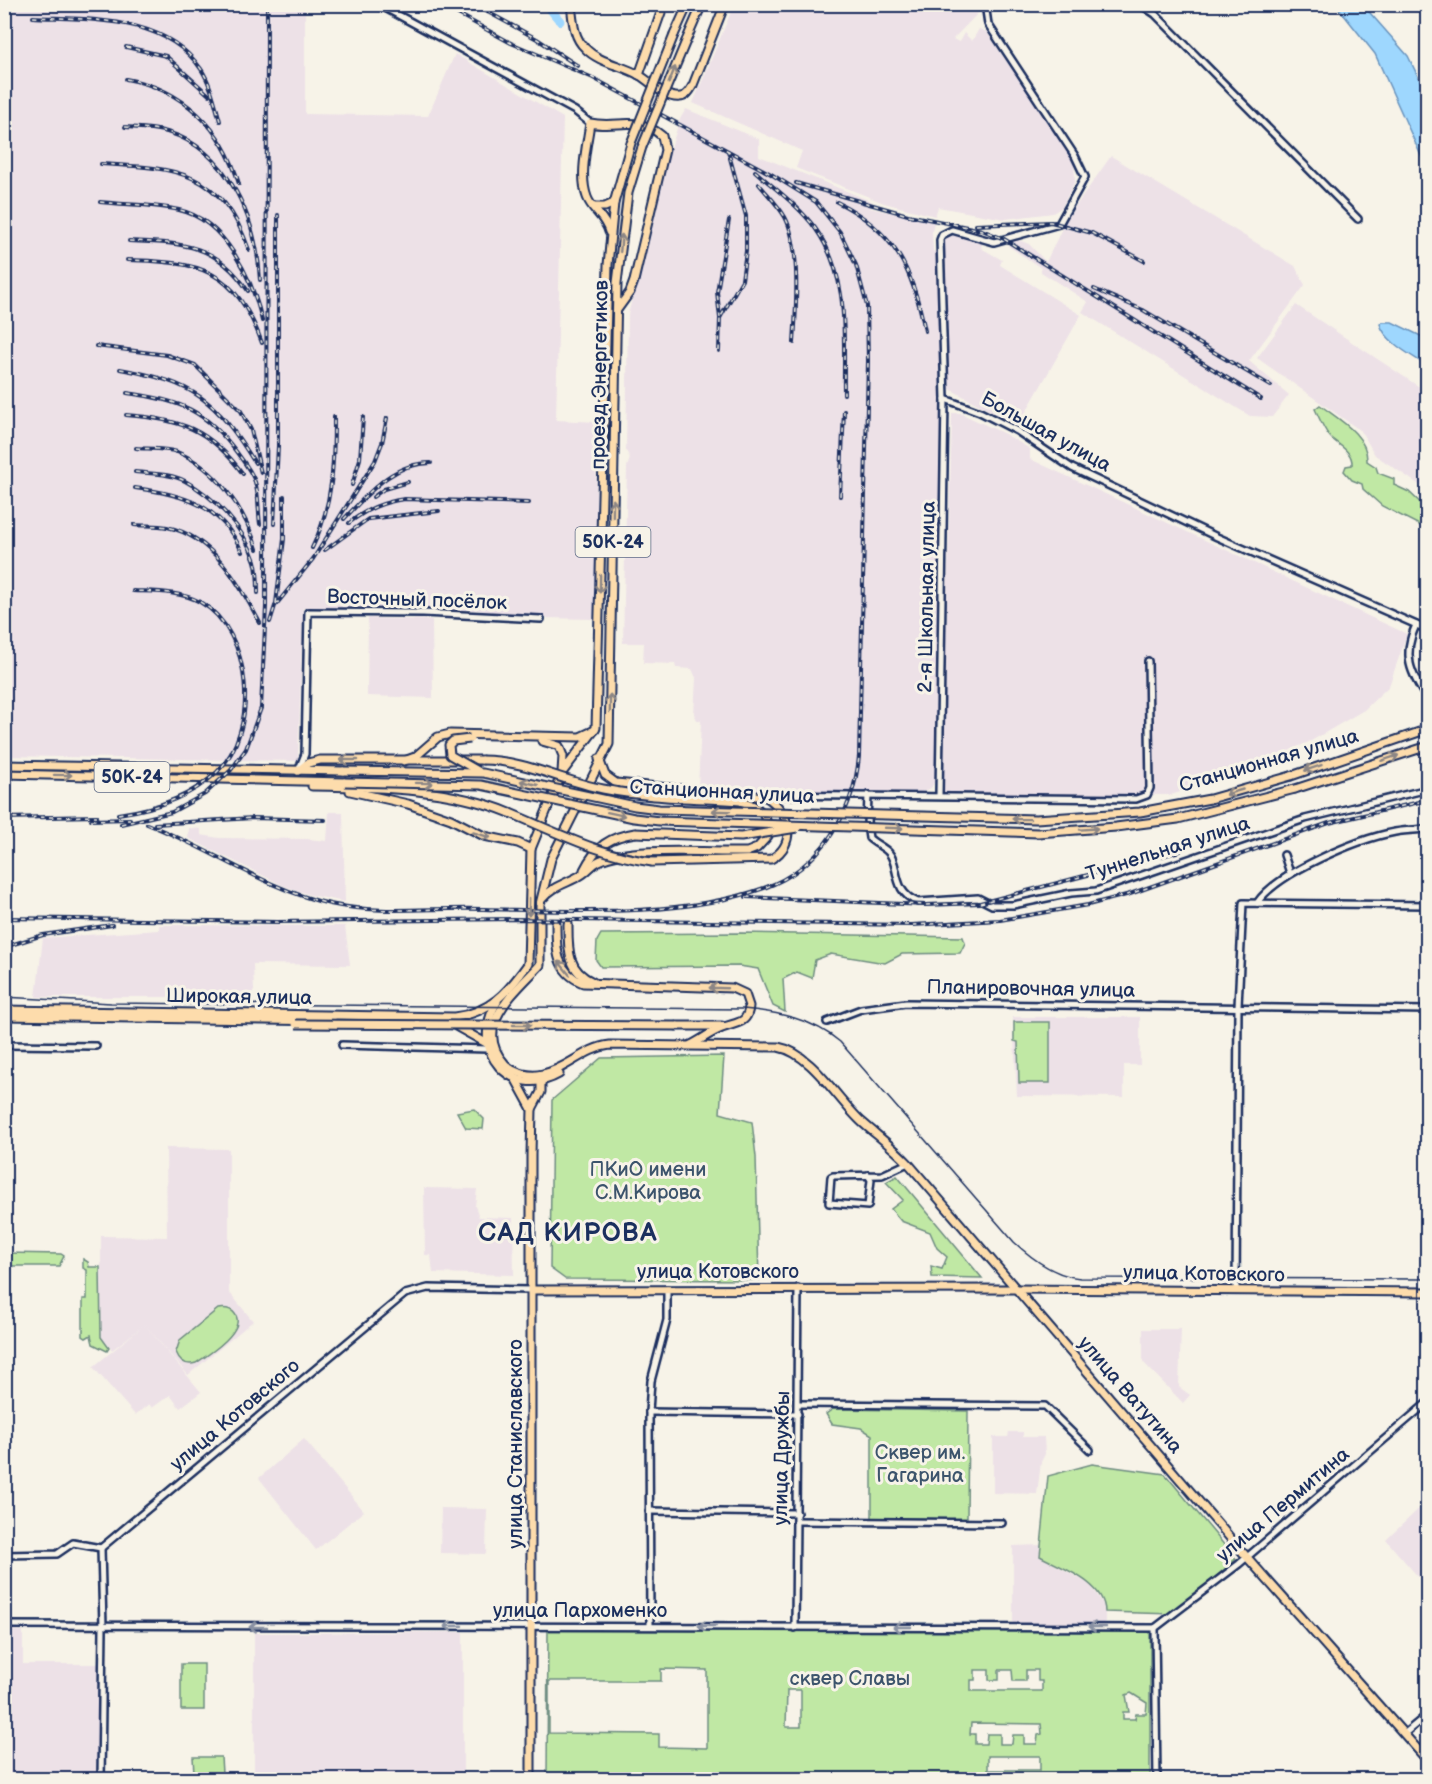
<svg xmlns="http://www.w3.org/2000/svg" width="1432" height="1784" font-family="'Balsamiq Sans',sans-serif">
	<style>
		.built { fill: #ede1e7 }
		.green { fill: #c0e8a4; stroke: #6e8c81; stroke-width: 1.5; fill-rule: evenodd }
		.water { fill: #9ed7fe; stroke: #6a94be; stroke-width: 1.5 }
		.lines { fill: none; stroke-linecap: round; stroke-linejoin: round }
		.river { stroke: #9ed7fe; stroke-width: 9 }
		.minor-casing { stroke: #1b2f5e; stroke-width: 10 }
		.major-casing { stroke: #1b2f5e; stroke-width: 11 }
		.minor { stroke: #f7f3e8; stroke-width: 5 }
		.major { stroke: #fddcac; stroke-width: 7 }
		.tram { stroke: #1b2f5e; stroke-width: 1.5 }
		.rail-casing { stroke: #1b2f5e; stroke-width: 4 }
		.rail { stroke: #f7f3e8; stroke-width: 1.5; stroke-dasharray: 4.5; stroke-linecap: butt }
		.major-bridge-casing { stroke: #1b2f5e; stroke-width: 11; stroke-linecap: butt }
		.major-bridge { stroke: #fddcac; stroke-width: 7 }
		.oneway { stroke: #8c8685 }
		.oneway2 { stroke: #8991a3 }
		.labels { text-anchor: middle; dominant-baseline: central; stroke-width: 6; stroke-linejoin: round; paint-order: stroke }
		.shield { fill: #f7f3e8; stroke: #5d6a87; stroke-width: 1.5 }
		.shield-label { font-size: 18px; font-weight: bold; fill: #1b2f5e }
		.street-label { font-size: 20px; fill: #1b2f5e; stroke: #f7f3e8 }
		.park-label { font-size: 20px; fill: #3c546c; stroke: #f7f3e8 }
		.district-label { font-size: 26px; font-weight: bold; letter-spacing: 1.5px; fill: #1b2f5e; stroke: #f7f3e8 }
	</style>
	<rect width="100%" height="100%" fill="#f7f3e8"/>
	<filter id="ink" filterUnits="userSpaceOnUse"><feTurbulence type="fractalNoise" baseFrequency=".0167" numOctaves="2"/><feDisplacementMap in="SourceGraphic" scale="12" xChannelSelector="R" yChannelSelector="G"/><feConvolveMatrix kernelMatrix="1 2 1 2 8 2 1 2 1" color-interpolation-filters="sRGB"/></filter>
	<g filter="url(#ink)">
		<g class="built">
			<polygon points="5,5 305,5 305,114 428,116 455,54 563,118 556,420 597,422 595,619 543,618 543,614 484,614 480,610 303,608 298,761 5,756"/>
			<polygon points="734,5 982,5 982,9 953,39 959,42 964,33 972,41 979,29 987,32 1074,161 1075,181 1062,207 1053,213 1005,219 938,207 935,216 884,203 796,168 802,151 693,103"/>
			<polygon points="686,109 759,139 759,156 871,201 870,208 934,222 932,232 933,251 936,252 942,391 935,781 931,788 918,794 756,793 698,789 701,721 697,720 694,714 696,678 692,669 676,668 675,664 643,663 644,643 623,643 627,467 630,458 626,451 628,315 662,177 680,119"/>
			<polygon points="1111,156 1295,266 1305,285 1249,361 1289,395 1272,417 1250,416 1082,312 1088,302 1041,272 1041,268 1008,246 1016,239 1029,244 1046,262 1066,220"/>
			<polygon points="956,233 983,240 981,248 1002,260 1000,265 1081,315 1018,426 948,388 943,239"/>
			<polygon points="1296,305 1427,392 1427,490 1375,455 1361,431 1257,358"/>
			<polygon points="952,413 960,413 1005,434 1030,449 1030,459 1407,634 1389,686 1364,710 1311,741 1239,773 1171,795 942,793"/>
			<polygon points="368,618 432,620 433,698 367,696"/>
			<polygon points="329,812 343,812 345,902 310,895 284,886 188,838 189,828 201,829 201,835 219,838 307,839 327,841"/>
			<polygon points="159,925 345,926 350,965 253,964 254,991 248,997 36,997 43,938 159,930"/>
			<polygon points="1013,1017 1140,1017 1140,1065 1124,1065 1124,1097 1017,1096"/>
			<polygon points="166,1148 229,1149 229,1292 253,1321 188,1375 144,1324 201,1392 180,1408 170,1395 152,1408 149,1404 135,1415 93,1367 143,1326 112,1350 101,1337 101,1236 167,1237"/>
			<polygon points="424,1188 477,1189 475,1206 479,1217 513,1218 514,1275 433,1273 431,1255 425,1255"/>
			<polygon points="1143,1329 1181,1329 1179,1387 1190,1395 1183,1403 1143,1362"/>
			<polygon points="1009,1432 1023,1432 1023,1437 1044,1437 1045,1454 1041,1462 1037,1494 993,1493 993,1437 1008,1437"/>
			<polygon points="304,1439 364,1511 316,1550 259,1478"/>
			<polygon points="1427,1501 1427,1587 1386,1540"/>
			<polygon points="441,1508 487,1509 486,1554 440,1553"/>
			<polygon points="1041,1545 1040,1556 1091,1585 1105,1607 1105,1623 1013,1623 1013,1546"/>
			<polygon points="5,1630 23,1631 23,1664 99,1664 98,1779 5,1779"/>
			<polygon points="463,1632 463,1779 254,1779 254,1633"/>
		</g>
		<g class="green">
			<path d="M 1320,405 C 1338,419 1368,435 1367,461 L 1376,467 L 1378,473 L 1394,479 L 1394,485 L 1409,492 L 1427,509 L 1427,529 L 1382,506 L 1363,489 L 1362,484 L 1352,480 L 1344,471 L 1346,466 L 1352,465 C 1353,452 1340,446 1332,439 C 1325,433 1319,417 1315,409 Z"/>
			<polygon points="741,933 963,937 965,943 960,953 902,954 885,963 831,954 815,960 812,978 797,972 783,979 785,1012 773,1006 758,969 739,966 601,967 596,960 597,941 601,934"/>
			<polygon points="1014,1022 1050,1022 1050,1083 1019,1083 1018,1042 1014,1041"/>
			<polygon points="724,1056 720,1113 752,1122 756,1157 759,1280 565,1279 550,1268 552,1100 601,1058"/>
			<polygon points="474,1109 484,1119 483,1129 466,1128 457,1112"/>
			<polygon points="897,1176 982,1278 932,1277 931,1266 942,1269 947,1257 937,1248 930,1232 901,1221 891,1209 903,1200 886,1182"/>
			<polygon points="5,1253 61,1254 64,1256 59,1266 5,1266"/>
			<polygon points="83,1259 88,1262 89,1267 100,1267 101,1337 109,1348 107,1351 93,1344 91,1335 86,1338 83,1336 83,1299 87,1299 87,1270 83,1268"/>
			<path d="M 218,1309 C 224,1308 231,1308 235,1314 C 247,1330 208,1355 196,1363 C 187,1366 180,1362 176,1352 L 180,1340 Z"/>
			<polygon points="833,1409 968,1411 967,1519 872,1518 872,1435 861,1428 832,1424 826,1414"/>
			<path d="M 1092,1464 L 1165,1474 L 1236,1559 L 1174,1614 L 1105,1612 C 1105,1583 1062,1568 1040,1556 L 1048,1476 Z"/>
			<path d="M 548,1628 L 1150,1631 L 1150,1779 L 547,1780 ZM 661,1669 L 707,1670 L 707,1748 L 659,1747 L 659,1734 L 549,1733 L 549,1681 L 661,1681 ZM 975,1670 L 989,1670 L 989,1680 L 999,1680 L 999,1670 L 1012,1670 L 1013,1681 L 1026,1681 L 1026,1670 L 1038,1670 L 1038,1681 L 1042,1681 L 1042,1691 L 971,1691 L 971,1680 L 975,1680 ZM 787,1690 L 801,1690 L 801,1727 L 786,1727 ZM 1131,1693 L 1147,1703 L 1146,1714 L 1136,1714 L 1135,1719 L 1123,1719 L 1123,1712 L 1129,1712 L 1126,1695 ZM 971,1723 L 1041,1724 L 1042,1734 L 1038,1735 L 1037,1744 L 1024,1744 L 1024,1735 L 1013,1735 L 1012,1744 L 1000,1744 L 1000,1734 L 987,1734 L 986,1744 L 975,1744 L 975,1734 L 970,1734 ZM 988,1756 L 1040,1756 L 1040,1770 L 988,1770 Z"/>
			<rect x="181" y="1664" width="23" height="46"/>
			<polygon points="193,1757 221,1757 222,1773 194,1773"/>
		</g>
		<g class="water">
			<polygon points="1336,5 1363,5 1408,56 1427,95 1427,169 1375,54"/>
			<path d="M 1383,322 L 1392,322 L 1427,339 L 1427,366 C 1413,356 1385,342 1380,324 Z"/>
		</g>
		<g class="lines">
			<polyline class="river" points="546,4 560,21"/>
			<defs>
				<g id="minor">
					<polyline points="378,4 575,111 590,123"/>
					<polyline points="1140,4 1155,14 1358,219"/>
					<polyline points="945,399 980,412 1017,431 1072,468 1217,537 1428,630"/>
					<path d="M 1416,625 C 1402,655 1410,673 1428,700"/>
					<polyline points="299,769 305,754 308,612 423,613 541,619"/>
					<polyline points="761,795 1136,799 1147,795 1150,788 1148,661"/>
					<path d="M 868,795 L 867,825 L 869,838 C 875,844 884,847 889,853 C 900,865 891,892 918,902 L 978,898 L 992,905 L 1013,905 L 1071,893 L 1096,891 L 1305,819 L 1428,789"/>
					<polyline points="939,795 945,399 940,240 942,235 952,230 994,242 1059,224 1085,177 1075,156 988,24 985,4"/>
					<polyline points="1284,855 1290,873"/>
					<path d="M 1257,903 C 1278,872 1358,839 1395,832 C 1406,830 1417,830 1428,829"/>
					<polyline points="827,1022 861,1009 906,1003 1428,1010"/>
					<polyline points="4,1045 96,1046"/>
					<polyline points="342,1045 487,1049"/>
					<polyline points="868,1175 871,1180 868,1206 829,1203 831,1177 833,1176 882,1175 908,1163"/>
					<polyline points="1236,1290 1238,1006 1243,903 1428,905"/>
					<polyline points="798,1404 1045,1406 1090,1450"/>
					<polyline points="649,1412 798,1414"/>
					<polyline points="649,1511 797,1513"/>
					<polyline points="797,1521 1002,1523"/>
					<polyline points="101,1548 405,1294 428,1288 532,1290"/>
					<polyline points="101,1548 103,1627 101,1780"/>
					<polyline points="4,1555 57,1554 73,1543 101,1548"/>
					<polyline points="4,1625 1155,1628"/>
					<polyline points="650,1625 649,1412 651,1381 667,1320 667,1289"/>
					<polyline points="795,1628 798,1288"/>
					<polyline points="1155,1628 1239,1564 1428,1402"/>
					<polyline points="1155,1628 1157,1780"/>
					<polyline points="1404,1734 1428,1714"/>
				</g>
				<g id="major">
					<path d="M 571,4 C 573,20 573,37 585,48 C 599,63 622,65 639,75 C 652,82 664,99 680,97 C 686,97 690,91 693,85 L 725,4"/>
					<polyline points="674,35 688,4"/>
					<polyline points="686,41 702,4"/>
					<polyline points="639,75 664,4"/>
					<path d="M 642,147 L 628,193 L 617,283 L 609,744 L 551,859 L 540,904 L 540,965 C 515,992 471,1027 505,1064 C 514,1074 531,1077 543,1074 C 568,1069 584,1048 610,1045 L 778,1047 C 812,1053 838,1101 863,1123 C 879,1137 894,1148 908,1163 L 1238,1547 L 1428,1761"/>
					<polyline points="594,207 605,207 614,203"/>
					<path d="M 609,232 C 605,216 592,211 587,197 C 579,176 587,145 590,123 C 618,129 637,114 662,136 L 665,150 L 634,281 L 630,292 L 617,310"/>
					<polyline points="542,741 559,746 563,756 562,772"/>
					<path d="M 599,759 L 605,775 L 616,783 L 766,797 C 790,811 798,844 771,859 L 652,862"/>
					<polyline points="404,761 415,757 438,737 450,734 580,737 595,730"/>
					<polyline points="4,765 344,771"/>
					<polyline points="298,771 308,763 320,760 482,760"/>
					<polyline points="4,774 345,782"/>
					<polyline points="1291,776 1428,729"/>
					<path d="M 312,786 C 377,787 450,788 510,813"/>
					<polyline points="1295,789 1428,746"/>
					<polyline points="350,791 408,804 451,819 484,836 518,843 531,849"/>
					<path d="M 584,870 C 596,846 609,837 635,833"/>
					<path d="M 542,899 C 554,885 566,884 581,875 C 588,871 592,864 599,861 C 631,846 709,853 747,852 L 757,848 L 768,836 C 769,815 760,806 740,801"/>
					<path d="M 556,924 C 556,950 556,972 583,983 L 732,988 L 745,994 L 749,1006 C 748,1025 735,1022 722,1028 C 711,1032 701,1040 691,1045"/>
					<path d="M 568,924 C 568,949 567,971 593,982"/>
					<path d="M 497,1002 C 467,1051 512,1101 559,1074"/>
					<path d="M 4,1010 L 454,1017 C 490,1013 508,992 528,964 L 531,849 L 562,773 L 596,728 L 608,265 L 614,203 L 631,143"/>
					<polyline points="4,1016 333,1021"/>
					<polyline points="452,1024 486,1043"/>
					<polyline points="677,1026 722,1026"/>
					<polyline points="515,1078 532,1109"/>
					<polyline points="532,1290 1016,1289 1428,1292"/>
					<polyline points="531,1780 531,1155 532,1109 541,1092 541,1075"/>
				</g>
			</defs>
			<use href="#minor" class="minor-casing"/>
			<use href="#major" class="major-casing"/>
			<use href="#minor" class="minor"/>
			<use href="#major" class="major"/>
			<path class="tram" d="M 4,997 L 111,1003 L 743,1009 C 778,1012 813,1019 840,1042 L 1014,1242 C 1032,1259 1055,1276 1080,1278 L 1428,1279"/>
			<defs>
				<g id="rail">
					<polyline points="473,4 537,39 578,66"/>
					<path d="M 33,17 C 91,20 164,15 201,69 C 211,84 215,104 220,121"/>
					<polyline points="126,47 166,56 209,95"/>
					<path d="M 126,79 C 183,89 223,128 239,184"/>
					<path d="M 125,127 C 139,128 153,128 167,132 C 229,150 257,221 260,280"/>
					<path d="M 101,164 C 175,168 221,169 249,250"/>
					<path d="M 755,171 C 775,189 799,206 815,228 C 851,278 843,337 844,394"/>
					<polyline points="796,183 908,215 982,230 1004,239 1261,399"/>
					<path d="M 759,184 C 767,194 778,205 785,217 C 801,247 796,309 794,343"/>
					<path d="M 100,202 C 126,205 154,204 179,210 C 225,220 253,280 262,321"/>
					<path d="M 837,202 C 895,231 913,270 925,331"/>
					<polyline points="976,225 1051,222 1092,233 1144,261"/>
					<path d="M 129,241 C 182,243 217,243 248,291"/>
					<path d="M 127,260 C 201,262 234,268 262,343"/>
					<polyline points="1094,289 1143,310 1271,386"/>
					<polyline points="720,318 717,292 729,220"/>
					<polyline points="96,346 167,355 195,365 241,411 251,430 261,473"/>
					<polyline points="719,351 720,318 742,280 746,251 746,216 728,151"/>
					<path d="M 120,369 C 194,382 216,400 255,463"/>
					<path d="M 127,393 C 180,400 206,410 238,454 C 244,462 252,472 255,482 C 259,494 258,510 260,524"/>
					<path d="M 126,415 C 180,419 210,429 243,474"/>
					<path d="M 136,448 C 148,449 165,448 177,452 C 217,468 245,510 257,549"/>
					<path d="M 135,472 C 152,474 170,473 185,481 C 215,497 244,528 255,561 C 258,571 258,582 258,593"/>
					<polyline points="352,485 360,459 363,417"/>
					<path d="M 135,488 C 181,494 221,504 242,552"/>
					<polyline points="840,496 844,411"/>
					<polyline points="373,497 384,489 408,482"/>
					<path d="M 344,519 C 369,493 392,463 431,463"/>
					<path d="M 349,523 C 367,509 382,502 405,499 L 529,503"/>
					<polyline points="274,524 278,446 278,215"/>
					<path d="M 134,525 C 145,526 157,525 167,527 C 214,537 240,585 260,623"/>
					<path d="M 312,548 C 333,506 334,463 334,417"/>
					<polyline points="325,550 368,519 439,511"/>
					<polyline points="276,603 284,539 284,496"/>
					<polyline points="270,622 275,606 313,559 375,461 382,443 387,418"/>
					<path d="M 118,814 C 155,809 190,798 217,772 C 260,730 253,632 200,602 C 181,591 154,592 133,591"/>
					<polyline points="4,818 97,816"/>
					<polyline points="91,820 130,819"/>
					<polyline points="121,824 172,812 205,794 231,770 246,749 261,708 266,606 267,4"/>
					<path d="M 147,824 C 209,848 266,889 330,904 C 381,915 433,907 484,909 C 571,911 681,918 764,888 C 820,868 854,813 859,756 L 868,361 L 867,306 L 856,265 L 840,232 L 816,202 L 771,174 L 593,78 L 511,43 L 440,4"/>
					<polyline points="155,824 253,818 325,820"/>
					<polyline points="746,897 926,905 980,903 1180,851"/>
					<polyline points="4,918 277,922 513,919 912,925 1000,920 1088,905 1130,894 1329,823 1428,800"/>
					<polyline points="4,947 43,935 112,925"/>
				</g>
			</defs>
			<use href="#rail" class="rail-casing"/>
			<use href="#rail" class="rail"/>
			<defs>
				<g id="major-bridge">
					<polyline points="631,143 674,35"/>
					<polyline points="642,147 686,41"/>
					<polyline points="470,739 453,741 449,745 450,755 478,771"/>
					<path d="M 482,760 C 524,760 562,781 603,789 C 648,798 695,798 740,801"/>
					<polyline points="344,771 483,773 635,806 659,809 1036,819 1140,812 1210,799 1291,776"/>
					<polyline points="345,782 481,785 634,818 659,821 1038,833 1116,827 1178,819 1295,789"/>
					<path d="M 510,813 C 556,832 602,856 652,862"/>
					<polyline points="635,833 741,837 797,828"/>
					<polyline points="296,1024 677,1026"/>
				</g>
			</defs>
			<use href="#major-bridge" class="major-bridge-casing"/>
			<use href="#major-bridge" class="major-bridge"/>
		</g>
		<defs><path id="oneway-shaft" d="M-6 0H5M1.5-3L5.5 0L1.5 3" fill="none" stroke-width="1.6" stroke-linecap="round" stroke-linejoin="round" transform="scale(1.5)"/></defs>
		<g class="oneway">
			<use href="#oneway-shaft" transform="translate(672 75) rotate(-68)"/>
			<use href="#oneway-shaft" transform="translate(621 243) rotate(-85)"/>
			<use href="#oneway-shaft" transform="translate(613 508) rotate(-89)"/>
			<use href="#oneway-shaft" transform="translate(600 584) rotate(91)"/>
			<use href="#oneway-shaft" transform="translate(610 703) rotate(-89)"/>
			<use href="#oneway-shaft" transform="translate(1390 758) rotate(-18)"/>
			<use href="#oneway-shaft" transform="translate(349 760) rotate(-180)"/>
			<use href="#oneway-shaft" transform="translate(1313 768) rotate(161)"/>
			<use href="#oneway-shaft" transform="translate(63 775) rotate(1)"/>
			<use href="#oneway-shaft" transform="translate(424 783) rotate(1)"/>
			<use href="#oneway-shaft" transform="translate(529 783) rotate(-167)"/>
			<use href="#oneway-shaft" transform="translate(1234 792) rotate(164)"/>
			<use href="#oneway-shaft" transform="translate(721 811) rotate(-178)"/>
			<use href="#oneway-shaft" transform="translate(616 814) rotate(12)"/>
			<use href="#oneway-shaft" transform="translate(1021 819) rotate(-179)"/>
			<use href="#oneway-shaft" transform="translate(894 828) rotate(2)"/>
			<use href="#oneway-shaft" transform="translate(1089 829) rotate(-4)"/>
			<use href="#oneway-shaft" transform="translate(482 835) rotate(16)"/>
			<use href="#oneway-shaft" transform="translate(529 907) rotate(91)"/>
			<use href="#oneway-shaft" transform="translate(564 968) rotate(-129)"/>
			<use href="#oneway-shaft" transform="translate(718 988) rotate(-178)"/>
			<use href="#oneway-shaft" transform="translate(522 1025)"/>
		</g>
		<g class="oneway2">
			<use href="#oneway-shaft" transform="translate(453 1626) rotate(179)"/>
			<use href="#oneway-shaft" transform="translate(707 1626) rotate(-179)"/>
			<use href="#oneway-shaft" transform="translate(258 1627) rotate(-180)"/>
			<use href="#oneway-shaft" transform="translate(902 1627) rotate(180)"/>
			<use href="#oneway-shaft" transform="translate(1097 1627) rotate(-179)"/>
		</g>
	</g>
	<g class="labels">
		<g class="shield">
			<rect x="575.5" y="527" width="75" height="30" rx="4.5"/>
			<rect x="94.5" y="762" width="75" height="30" rx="4.5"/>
		</g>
		<g class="shield-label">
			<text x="613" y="542">50К-24</text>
			<text x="132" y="777">50К-24</text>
		</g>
		<g class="street-label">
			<text transform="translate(600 375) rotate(-89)">проезд Энергетиков</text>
			<text transform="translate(1046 432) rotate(29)">Большая улица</text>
			<text transform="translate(927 597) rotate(-89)">2-я Школьная улица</text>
			<text transform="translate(417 600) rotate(2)">Восточный посёлок</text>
			<text transform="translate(1269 761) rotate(-16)">Станционная улица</text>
			<text transform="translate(722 792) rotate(3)">Станционная улица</text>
			<text transform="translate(1168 849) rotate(-18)">Туннельная улица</text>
			<text transform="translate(1031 989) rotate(1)">Планировочная улица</text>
			<text transform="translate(239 997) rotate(1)">Широкая улица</text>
			<text x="718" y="1272">улица Котовского</text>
			<text transform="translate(1204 1274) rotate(1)">улица Котовского</text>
			<text transform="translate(1130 1395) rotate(49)">улица Ватутина</text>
			<text transform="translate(235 1415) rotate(-40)">улица Котовского</text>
			<text transform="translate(516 1444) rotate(-90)">улица Станиславского</text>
			<text transform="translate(782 1458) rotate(-89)">улица Дружбы</text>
			<text transform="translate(1283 1505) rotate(-40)">улица Пермитина</text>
			<text x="580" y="1611">улица Пархоменко</text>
		</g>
		<g class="park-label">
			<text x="648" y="1170">ПКиО имени<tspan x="648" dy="23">С.М.Кирова</tspan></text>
			<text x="920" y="1453">Сквер им.<tspan x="920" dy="23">Гагарина</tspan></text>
			<text x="850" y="1679">сквер Славы</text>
		</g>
		<g class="district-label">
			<text x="568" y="1233">САД КИРОВА</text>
		</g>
	</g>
	<rect width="1432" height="1784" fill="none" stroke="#f7f3e8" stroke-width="24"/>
	<rect x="12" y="12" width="1408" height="1760" fill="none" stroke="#1b2f5e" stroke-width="2" filter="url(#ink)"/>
</svg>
